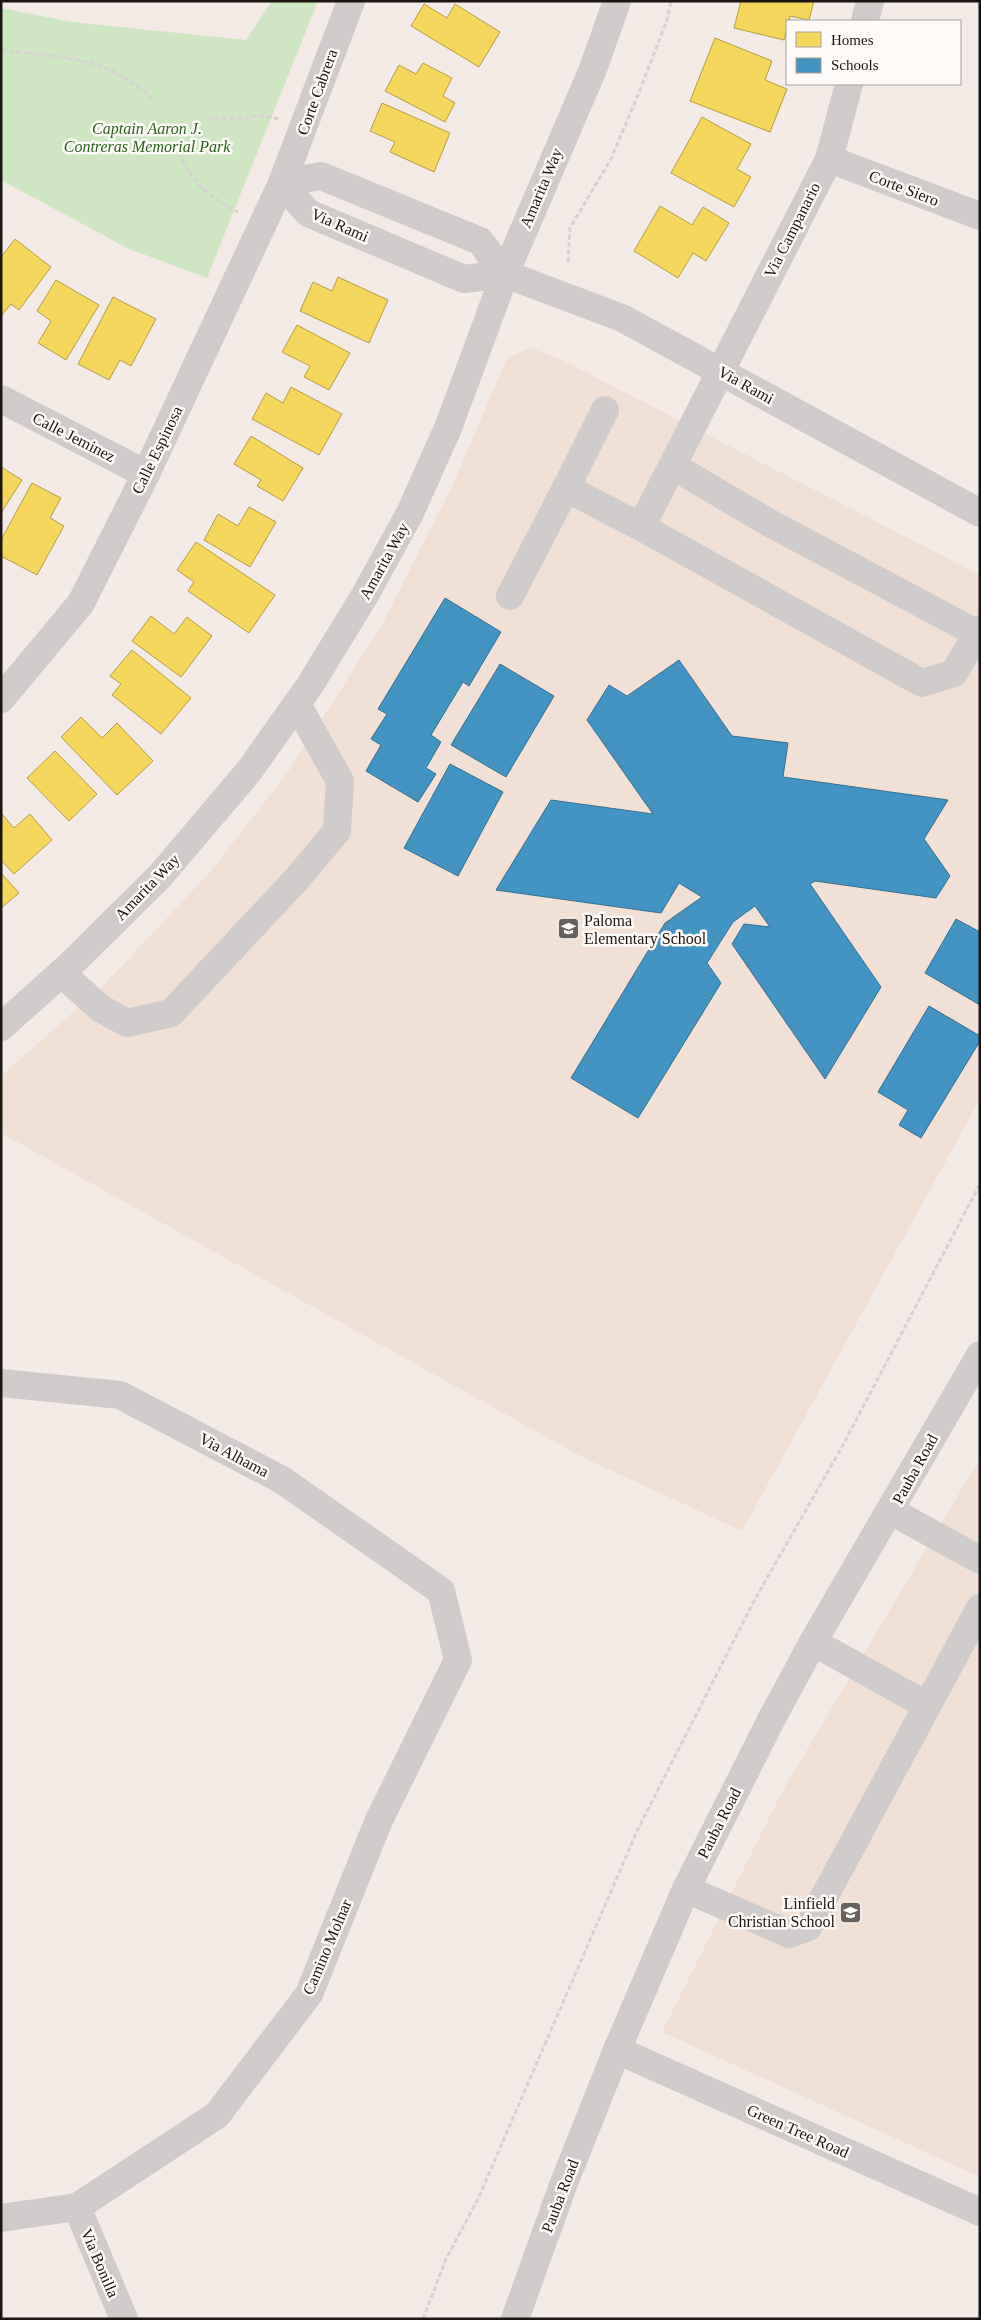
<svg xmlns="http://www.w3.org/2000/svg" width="981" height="2320" font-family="Georgia,serif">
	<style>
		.built { fill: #f1e0d6 }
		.green { fill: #cee6c1 }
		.homes { fill: #f6d55c; stroke: #b49c46 }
		.schools { fill: #4393c3; stroke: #376e8e }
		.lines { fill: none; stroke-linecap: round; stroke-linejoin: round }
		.path { stroke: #d5d2d0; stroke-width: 3; stroke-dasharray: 5 2.5; stroke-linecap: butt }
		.minor { stroke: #cecbca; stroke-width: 28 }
		.major { stroke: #cecbca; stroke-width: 28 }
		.labels { text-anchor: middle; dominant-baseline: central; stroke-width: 5; stroke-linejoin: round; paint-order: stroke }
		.street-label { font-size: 16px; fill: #1b1612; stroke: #fdfaf8 }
		.park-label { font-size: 16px; font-style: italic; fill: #2c631e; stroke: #fdfaf8 }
		.poi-label { font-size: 16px; fill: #1b1612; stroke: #fdfaf8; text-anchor: start }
	</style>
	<rect width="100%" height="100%" fill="#f4ebe6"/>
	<g class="built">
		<polygon points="531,348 562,360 980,575 980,1099 742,1531 584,1458 1,1133 1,1076 104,985 210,872 288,772 382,625 454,482 507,358"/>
		<polygon points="980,1458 980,2177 662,2032 782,1792"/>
	</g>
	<polygon class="green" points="272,1 318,1 207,278 129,249 1,180 1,8 72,22 246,40"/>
	<g class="homes">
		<polygon points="741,1 814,1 809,20 790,16 784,40 734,28"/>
		<polygon points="424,4 447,18 455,4 500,32 479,67 411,26"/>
		<polygon points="715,38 772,61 765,80 787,89 770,132 690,101"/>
		<polygon points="423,63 452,78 443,96 455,103 445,122 385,91 399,65 416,74"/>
		<polygon points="382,103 450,133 434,172 390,152 395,142 370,131"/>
		<polygon points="702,117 751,144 737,169 751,177 734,207 671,173"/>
		<polygon points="660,206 692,225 703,207 729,223 706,261 693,253 678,278 634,251"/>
		<polygon points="15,239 51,267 19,310 11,304 1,316 1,257"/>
		<polygon points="338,277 388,300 369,343 300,311 313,282 332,291"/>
		<polygon points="56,280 99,305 66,360 38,343 51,321 37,311"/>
		<polygon points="113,297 156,319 131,366 120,360 109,380 78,364"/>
		<polygon points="297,325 350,353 329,390 304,377 310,366 282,352"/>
		<polygon points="291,387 342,414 319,455 252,419 266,393 283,403"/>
		<polygon points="251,436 303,468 283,501 257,486 261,480 234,464"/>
		<polygon points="1,467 22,480 1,513"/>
		<polygon points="32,483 61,498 50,518 64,526 37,575 1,556 1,540"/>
		<polygon points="249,507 276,522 250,567 204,540 218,514 238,526"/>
		<polygon points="196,542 275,595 249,633 188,591 194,582 177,570"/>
		<polygon points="151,616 174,634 187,617 212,636 181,677 132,641"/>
		<polygon points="132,650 191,698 161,734 112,695 121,684 110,676"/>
		<polygon points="81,717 102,738 117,723 153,761 117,795 61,737"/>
		<polygon points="55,751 97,794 69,821 27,778"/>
		<polygon points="1,813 14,828 30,814 52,840 14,874 1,860"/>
		<polygon points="1,873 19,893 1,908"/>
	</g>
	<g class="schools">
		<polygon points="445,598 501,632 469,686 463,682 431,735 441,742 426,768 436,774 418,802 366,771 381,745 371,739 387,714 378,709"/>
		<polygon points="679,660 732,736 788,743 783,777 948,800 924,839 950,876 936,898 815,881 810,884 881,987 825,1079 732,944 744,924 770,927 755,906 733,922 707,963 721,983 638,1118 571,1078 665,923 702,897 679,883 661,913 496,890 551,800 653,814 587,720 609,685 627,696"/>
		<polygon points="500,664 554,696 506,777 451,745"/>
		<polygon points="450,764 503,792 458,876 404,848"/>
		<polygon points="956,919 980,932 980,1005 925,973"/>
		<polygon points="929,1006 980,1036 980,1041 921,1138 899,1125 908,1110 878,1092"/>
	</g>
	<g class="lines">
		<g class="path">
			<path d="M 1,50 C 65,59 106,54 156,102"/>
			<polyline points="207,118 238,119 262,115 278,119"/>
			<path d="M 180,152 C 188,181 211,198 238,212"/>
			<polyline points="568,262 570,228 611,159 640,90 667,20 671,1"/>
			<polyline points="423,2319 446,2259 478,2199 638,1829 754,1601 843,1445 980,1184"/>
		</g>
		<g class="minor">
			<polyline points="865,21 870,1"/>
			<polyline points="849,84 829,159 641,527 922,683 954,673 980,629"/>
			<polyline points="829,159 980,216"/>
			<polyline points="282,183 308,213 464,279 505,274 622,318 980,513"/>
			<polyline points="282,183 321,176 480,241 505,274"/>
			<polyline points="1,399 146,474"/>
			<polyline points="673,466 766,521 980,635"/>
			<polyline points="566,488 605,410"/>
			<polyline points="510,596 566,488 641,527"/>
			<polyline points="1,699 81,603 146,474 282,183 351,1"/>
			<polyline points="61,973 100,1008 127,1023 171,1013 295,881 337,831 340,781 297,704"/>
			<polyline points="1,1027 68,967 160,876 249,771 310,685 365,595 410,513 448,428 505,274 593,69 617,1"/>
			<polyline points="1,1383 120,1395 282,1480 441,1591 458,1660 379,1820 309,1994 217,2115 77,2207 1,2218"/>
			<polyline points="891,1511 980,1560"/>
			<polyline points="813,1642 926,1705"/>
			<polyline points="686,1889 789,1934 808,1927 980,1608"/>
			<polyline points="617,2050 980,2212"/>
			<polyline points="77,2207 124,2319"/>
		</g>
		<polyline class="major" points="515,2319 562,2188 617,2050 686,1889 770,1722 813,1642 980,1355"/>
	</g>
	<defs>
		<symbol id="school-square" viewBox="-11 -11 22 22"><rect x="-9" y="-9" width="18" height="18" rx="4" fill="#67615c" stroke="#fdfaf8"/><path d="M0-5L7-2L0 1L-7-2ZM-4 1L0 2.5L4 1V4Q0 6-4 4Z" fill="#fff"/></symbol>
	</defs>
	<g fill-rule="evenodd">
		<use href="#school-square" x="556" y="916" width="25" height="25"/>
		<use href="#school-square" x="838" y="1900" width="25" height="25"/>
	</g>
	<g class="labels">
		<g class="street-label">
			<text transform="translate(317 92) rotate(-70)">Corte Cabrera</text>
			<text transform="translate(541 188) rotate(-67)">Amarita Way</text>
			<text transform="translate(904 188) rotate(21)">Corte Siero</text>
			<text transform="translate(340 225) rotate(24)">Via Rami</text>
			<text transform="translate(792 230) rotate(-63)">Via Campanario</text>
			<text transform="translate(746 385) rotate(29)">Via Rami</text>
			<text transform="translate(74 437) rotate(27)">Calle Jeminez</text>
			<text transform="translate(157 450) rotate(-64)">Calle Espinosa</text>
			<text transform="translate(384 561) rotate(-61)">Amarita Way</text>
			<text transform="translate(147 887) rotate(-46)">Amarita Way</text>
			<text transform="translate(234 1455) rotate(28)">Via Alhama</text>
			<text transform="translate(915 1469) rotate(-61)">Pauba Road</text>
			<text transform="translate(719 1823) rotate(-63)">Pauba Road</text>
			<text transform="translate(327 1947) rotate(-67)">Camino Molnar</text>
			<text transform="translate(798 2131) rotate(24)">Green Tree Road</text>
			<text transform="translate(560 2196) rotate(-69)">Pauba Road</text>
			<text transform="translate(100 2263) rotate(67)">Via Bonilla</text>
		</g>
		<g class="park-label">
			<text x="147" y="128">Captain Aaron J.<tspan x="147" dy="18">Contreras Memorial Park</tspan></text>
		</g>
		<g class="poi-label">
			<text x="584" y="920">Paloma<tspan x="584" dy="18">Elementary School</tspan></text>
			<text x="835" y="1903" text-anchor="end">Linfield<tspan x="835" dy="18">Christian School</tspan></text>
		</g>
	</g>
	<rect width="981" height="2320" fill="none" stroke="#1b1612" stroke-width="5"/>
	<rect x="786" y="20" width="175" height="65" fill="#fdfaf8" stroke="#a39f9c"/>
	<rect x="796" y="32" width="25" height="15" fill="#f6d55c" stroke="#a39f9c"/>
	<text x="831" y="45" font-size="15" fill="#1b1612">Homes</text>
	<rect x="796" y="58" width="25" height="15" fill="#4393c3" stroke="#a39f9c"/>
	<text x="831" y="70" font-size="15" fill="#1b1612">Schools</text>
</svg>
